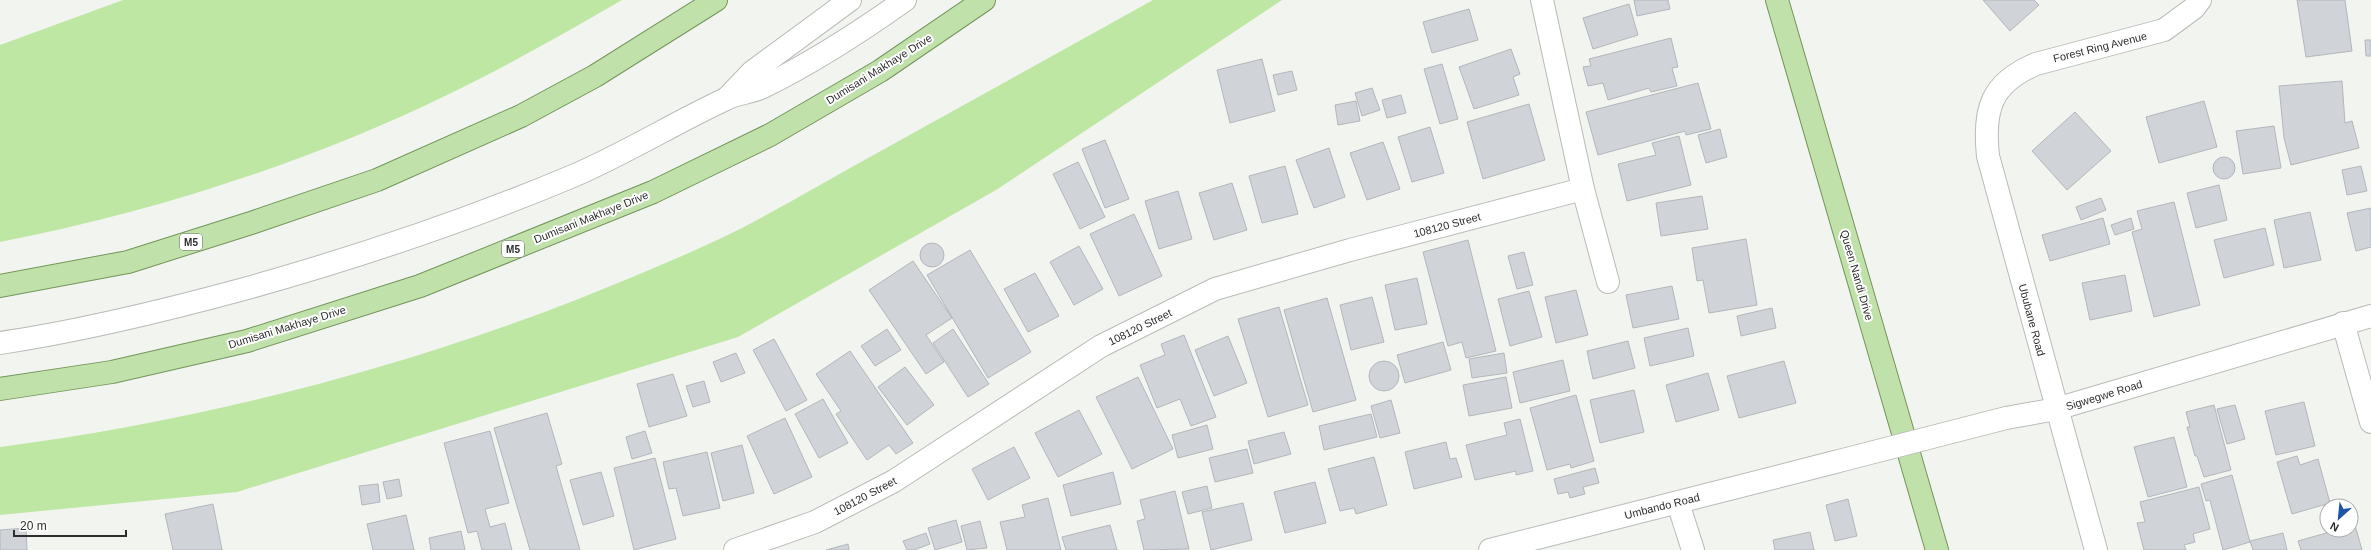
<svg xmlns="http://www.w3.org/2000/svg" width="2371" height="550" font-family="Helvetica,sans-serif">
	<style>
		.green { fill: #bee7a4 }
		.building { fill: #d0d3d7; stroke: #b4b6bb }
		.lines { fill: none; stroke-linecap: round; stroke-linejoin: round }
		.minor-casing { stroke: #b9bbb7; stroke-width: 24 }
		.major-casing { stroke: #73955a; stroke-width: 24 }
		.minor { stroke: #fff; stroke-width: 22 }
		.major { stroke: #c1e1ab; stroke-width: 22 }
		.minor-bridge-casing { stroke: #b9bbb7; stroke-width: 24; stroke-linecap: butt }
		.minor-bridge { stroke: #fff; stroke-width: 22 }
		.labels { text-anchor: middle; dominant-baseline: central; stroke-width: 4; stroke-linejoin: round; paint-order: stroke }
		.shield { fill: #fff; stroke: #6c6d6b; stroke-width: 1 }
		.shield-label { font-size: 10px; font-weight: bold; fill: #2d2e2c }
		.street-label { font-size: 11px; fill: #2d2e2c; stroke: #fff }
	</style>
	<rect width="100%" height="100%" fill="#f2f4f0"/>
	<g class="green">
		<path d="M 123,0 L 622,0 C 565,33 507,66 447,95 C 310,162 150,213 0,242 L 0,45 Z"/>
		<path d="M 1153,0 L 1282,0 L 996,190 L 738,337 L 237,492 L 0,515 L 0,447 C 199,421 394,371 581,298 C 635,276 690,254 742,228 C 788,204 833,177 879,152 C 970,101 1062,51 1153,0 Z"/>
	</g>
	<g class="building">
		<polygon points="1634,0 1668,0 1670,9 1637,16"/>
		<polygon points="1983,0 2034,0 2039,5 2010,31"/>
		<polygon points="2297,0 2345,0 2352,51 2306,57"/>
		<polygon points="1629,4 1638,35 1593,49 1583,18"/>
		<polygon points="1469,9 1478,40 1432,53 1423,22"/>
		<polygon points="1671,38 1678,67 1672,68 1677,86 1651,92 1649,88 1608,100 1603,83 1588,86 1583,67 1591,66 1589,59"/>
		<polygon points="2365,40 2371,40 2371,56 2366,56"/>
		<polygon points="1511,49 1520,74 1513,77 1519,95 1474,109 1459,67"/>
		<polygon points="1262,59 1275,111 1230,123 1217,70"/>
		<polygon points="1442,64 1458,119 1440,124 1424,69"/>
		<polygon points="1292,71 1297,90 1278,95 1273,75"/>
		<polygon points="2342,81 2345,123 2352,121 2359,148 2291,165 2284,138 2279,86"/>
		<polygon points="1698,83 1711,129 1686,135 1685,131 1598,155 1586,112"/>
		<polygon points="1372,88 1380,110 1362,116 1355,93"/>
		<polygon points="1401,95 1406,113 1387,118 1382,100"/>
		<polygon points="1356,101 1360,121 1338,125 1335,105"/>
		<polygon points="2204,101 2217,147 2159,163 2146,117"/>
		<polygon points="1529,104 1545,160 1483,179 1467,122"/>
		<polygon points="2075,112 2111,151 2067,190 2032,151"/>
		<polygon points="2274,126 2281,168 2243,174 2236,131"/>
		<polygon points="1430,127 1444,173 1412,182 1398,137"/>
		<polygon points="1720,129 1727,157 1706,163 1698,135"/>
		<polygon points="1679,136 1691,185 1627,201 1618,164 1656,155 1652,143"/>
		<polygon points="1105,140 1129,199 1105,208 1082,149"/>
		<polygon points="1383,142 1400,189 1367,200 1350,153"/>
		<polygon points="1329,148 1345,197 1314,208 1296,160"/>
		<circle cx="2224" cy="168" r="11"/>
		<polygon points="1078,162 1105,217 1080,229 1053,174"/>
		<polygon points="1285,166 1298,214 1262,223 1249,176"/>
		<polygon points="2361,166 2367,191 2347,195 2342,170"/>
		<polygon points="1232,183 1247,230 1214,240 1199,193"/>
		<polygon points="2219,185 2227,220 2196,228 2187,193"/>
		<polygon points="1178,191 1192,239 1159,249 1145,201"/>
		<polygon points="1702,196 1708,229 1661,236 1656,203"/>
		<polygon points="2101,198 2106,210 2081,220 2076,207"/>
		<polygon points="2174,202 2200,305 2154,317 2132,232 2142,229 2137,211"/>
		<polygon points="2371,208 2371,247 2356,251 2347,213"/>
		<polygon points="2310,212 2321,260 2284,268 2274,220"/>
		<polygon points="1134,214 1162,276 1119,296 1090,234"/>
		<polygon points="2103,218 2110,244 2050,261 2042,235"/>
		<polygon points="2131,218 2134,229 2115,235 2111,225"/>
		<polygon points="2265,228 2274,265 2224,278 2214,240"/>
		<polygon points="1746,239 1757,305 1709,313 1703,280 1697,281 1692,248"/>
		<polygon points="1468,240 1496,351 1466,358 1462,342 1448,346 1423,252"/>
		<circle cx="932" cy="255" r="12"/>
		<polygon points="1079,246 1103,289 1074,305 1050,262"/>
		<polygon points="970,250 1031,352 988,378 927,275"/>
		<polygon points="1524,252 1533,285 1517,289 1508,256"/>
		<polygon points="913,261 952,318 926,335 944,362 926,374 869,290"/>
		<polygon points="1035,273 1059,316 1028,332 1004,289"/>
		<polygon points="2125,275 2132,311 2090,320 2082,283"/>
		<polygon points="1417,278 1427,324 1395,330 1385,285"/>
		<polygon points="1672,286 1679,319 1633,328 1626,295"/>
		<polygon points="1576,290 1588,335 1556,343 1545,297"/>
		<polygon points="1529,291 1542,337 1510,346 1498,299"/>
		<polygon points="1372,297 1384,342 1351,350 1340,305"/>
		<polygon points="1327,298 1356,400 1313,412 1284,310"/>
		<polygon points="1279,307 1308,405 1268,417 1238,319"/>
		<polygon points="1772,308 1776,328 1741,336 1737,316"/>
		<polygon points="1688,328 1694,356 1650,366 1644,338"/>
		<polygon points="887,329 901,350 875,366 861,346"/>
		<polygon points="953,329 989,384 968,397 933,343"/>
		<polygon points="1184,335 1216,417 1191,426 1180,399 1157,408 1140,365 1165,355 1161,344"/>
		<polygon points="1228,336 1247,383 1214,396 1195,350"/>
		<polygon points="774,339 807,400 786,411 753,350"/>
		<polygon points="1628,341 1635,368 1593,379 1587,351"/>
		<polygon points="1443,342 1451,370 1405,383 1397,355"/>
		<polygon points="850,351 913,443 896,454 889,445 867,460 836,414 841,411 816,374"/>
		<polygon points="736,353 745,373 721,382 713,362"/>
		<polygon points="1504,353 1507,373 1472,378 1469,359"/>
		<polygon points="1563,360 1570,391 1520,403 1513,372"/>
		<circle cx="1384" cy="376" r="15"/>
		<polygon points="1784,361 1796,403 1739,418 1727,376"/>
		<polygon points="905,367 934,405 907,425 878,387"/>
		<polygon points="1708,373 1719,410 1676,422 1666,385"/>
		<polygon points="673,374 687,416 649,427 637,384"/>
		<polygon points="1138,377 1173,449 1132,469 1096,397"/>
		<polygon points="1506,377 1512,408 1469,416 1463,385"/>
		<polygon points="704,381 710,402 693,407 686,386"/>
		<polygon points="1634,390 1644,432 1600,443 1590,400"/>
		<polygon points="1576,395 1594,461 1571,468 1570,464 1547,470 1530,408"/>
		<polygon points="823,399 848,443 819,458 795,414"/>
		<polygon points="1391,400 1400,433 1380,438 1371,406"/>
		<polygon points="2304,402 2315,446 2276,455 2265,411"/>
		<polygon points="2214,405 2231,470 2204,477 2197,456 2195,456 2187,427 2190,427 2186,412"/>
		<polygon points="2235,405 2245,439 2227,444 2217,409"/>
		<polygon points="1079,410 1102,454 1058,477 1035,433"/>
		<polygon points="547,413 562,464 556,466 580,550 530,550 494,428"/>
		<polygon points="1371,414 1377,437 1324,450 1319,426"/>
		<polygon points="785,418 812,477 774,494 747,436"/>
		<polygon points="1520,419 1533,471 1516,475 1516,471 1475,480 1466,445 1507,435 1504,423"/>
		<polygon points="1207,425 1213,449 1178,458 1172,435"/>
		<polygon points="490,431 509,503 485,509 490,527 505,523 512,550 482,550 477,531 468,533 444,443"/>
		<polygon points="645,431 652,453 632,459 626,437"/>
		<polygon points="1284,432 1291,454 1254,464 1248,441"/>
		<polygon points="2174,437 2187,487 2148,497 2134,447"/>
		<polygon points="1446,442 1450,459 1456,458 1462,477 1414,489 1405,452"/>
		<polygon points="742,445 754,493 723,501 711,453"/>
		<polygon points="1014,447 1030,478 988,500 972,469"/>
		<polygon points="1247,449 1253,473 1215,482 1209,458"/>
		<polygon points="707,452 720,508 683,516 676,488 669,489 663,462"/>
		<polygon points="2297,456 2300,465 2318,459 2330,503 2292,514 2277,462"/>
		<polygon points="1374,457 1387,505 1356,514 1354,508 1340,511 1328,469"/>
		<polygon points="655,458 676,539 634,550 614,468"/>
		<polygon points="1595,468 1599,483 1583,487 1585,494 1570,498 1568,492 1558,494 1554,479"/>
		<polygon points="601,472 614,516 583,525 570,480"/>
		<polygon points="1113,472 1121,504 1071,516 1063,485"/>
		<polygon points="2232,475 2250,542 2223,550 2210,500 2206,501 2201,484"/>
		<polygon points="399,479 402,496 387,499 383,482"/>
		<polygon points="1315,482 1326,523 1285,533 1274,492"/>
		<polygon points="378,484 380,502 362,505 359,486"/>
		<polygon points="1207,486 1212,508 1188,514 1182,492"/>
		<polygon points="2199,487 2210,529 2193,534 2195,542 2184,545 2186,550 2144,550 2137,523 2145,522 2140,502"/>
		<polygon points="1175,491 1189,549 1144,550 1137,521 1145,519 1140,500"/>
		<polygon points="1048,498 1061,550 1007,550 1000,522 1025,517 1022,505"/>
		<polygon points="1848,499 1857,536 1835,541 1826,505"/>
		<polygon points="1243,503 1252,540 1211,550 1202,512"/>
		<polygon points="213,504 222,550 173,550 165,514"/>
		<polygon points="406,515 414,550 373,550 367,524"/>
		<polygon points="956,520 962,542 935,550 928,528"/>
		<polygon points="980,521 987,548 967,550 961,526"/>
		<polygon points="1110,525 1117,550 1066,550 1062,537"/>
		<polygon points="2355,525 2362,550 2301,550 2298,541 2337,530 2351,530 2351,526"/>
		<polygon points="26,528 27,550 0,550 0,530"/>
		<polygon points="461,531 465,550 431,550 429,538"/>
		<polygon points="1810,532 1814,550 1775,550 1773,540"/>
		<polygon points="926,533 930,544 914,550 907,550 903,541"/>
		<polygon points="2283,533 2287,550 2253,550 2250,541"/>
		<polygon points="848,544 849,550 826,550"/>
	</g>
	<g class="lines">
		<defs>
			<g id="minor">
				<polyline points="1542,0 1583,189 1608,282"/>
				<polyline points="728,97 752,72 850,0"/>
				<polyline points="2343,323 2371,422"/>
				<path d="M 0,343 C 82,331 163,311 244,289 C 355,258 466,221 573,176 C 625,154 674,123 726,99 C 737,93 751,93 763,87 C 812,63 860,32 905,0"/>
				<polyline points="2006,418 2056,409 2371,316"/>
				<polyline points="1678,503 1693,550"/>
				<polyline points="735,550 815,522 894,481 1101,346 1215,289 1350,250 1583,189"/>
				<polyline points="1490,550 1835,462"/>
				<path d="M 2096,550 L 1988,156 C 1983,109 1991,83 2036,64 L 2164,30 L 2194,8 L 2200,0"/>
			</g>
			<g id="major">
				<polyline points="1777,0 1937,550"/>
				<polyline points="0,286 128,262 251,223 377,180 521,116 595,76 716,0"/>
				<polyline points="0,389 112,372 247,341 420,286 653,192 770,135 880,71 984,0"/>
			</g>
		</defs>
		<use href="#minor" class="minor-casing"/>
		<use href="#major" class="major-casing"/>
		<use href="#minor" class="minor"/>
		<use href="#major" class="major"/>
		<defs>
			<polyline id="minor-bridge" points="1835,462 2006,418"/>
		</defs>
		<use href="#minor-bridge" class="minor-bridge-casing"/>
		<use href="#minor-bridge" class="minor-bridge"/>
	</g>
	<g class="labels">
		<g class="shield">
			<rect x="180" y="234" width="22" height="16" rx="3"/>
			<rect x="502" y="241" width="22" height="16" rx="3"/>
		</g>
		<g class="shield-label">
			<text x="191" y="242">M5</text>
			<text x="513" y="249">M5</text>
		</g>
		<g class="street-label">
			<text transform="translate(2100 47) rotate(-14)">Forest Ring Avenue</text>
			<text transform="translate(879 69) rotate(-32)">Dumisani Makhaye Drive</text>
			<text transform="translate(591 217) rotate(-22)">Dumisani Makhaye Drive</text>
			<text transform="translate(1447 225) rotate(-15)">108120 Street</text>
			<text transform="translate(1857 275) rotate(74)">Queen Nandi Drive</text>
			<text transform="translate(2032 320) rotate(75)">Ububane Road</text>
			<text transform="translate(287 327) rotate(-17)">Dumisani Makhaye Drive</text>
			<text transform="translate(1140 327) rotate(-26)">108120 Street</text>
			<text transform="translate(2104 395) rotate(-17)">Sigwegwe Road</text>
			<text transform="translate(865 496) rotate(-28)">108120 Street</text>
			<text transform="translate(1662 506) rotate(-14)">Umbando Road</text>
		</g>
	</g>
	<g transform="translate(2339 518) rotate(207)"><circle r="19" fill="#ffffff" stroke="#ababab"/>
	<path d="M0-3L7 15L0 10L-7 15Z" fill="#1d54a5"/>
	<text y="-6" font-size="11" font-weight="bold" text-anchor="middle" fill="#2d2e2c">N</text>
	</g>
	<path d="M14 530v6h112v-6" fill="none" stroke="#2d2e2c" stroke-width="2"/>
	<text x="20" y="530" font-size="12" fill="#2d2e2c" stroke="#ffffff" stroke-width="3" paint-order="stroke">20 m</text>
</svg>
